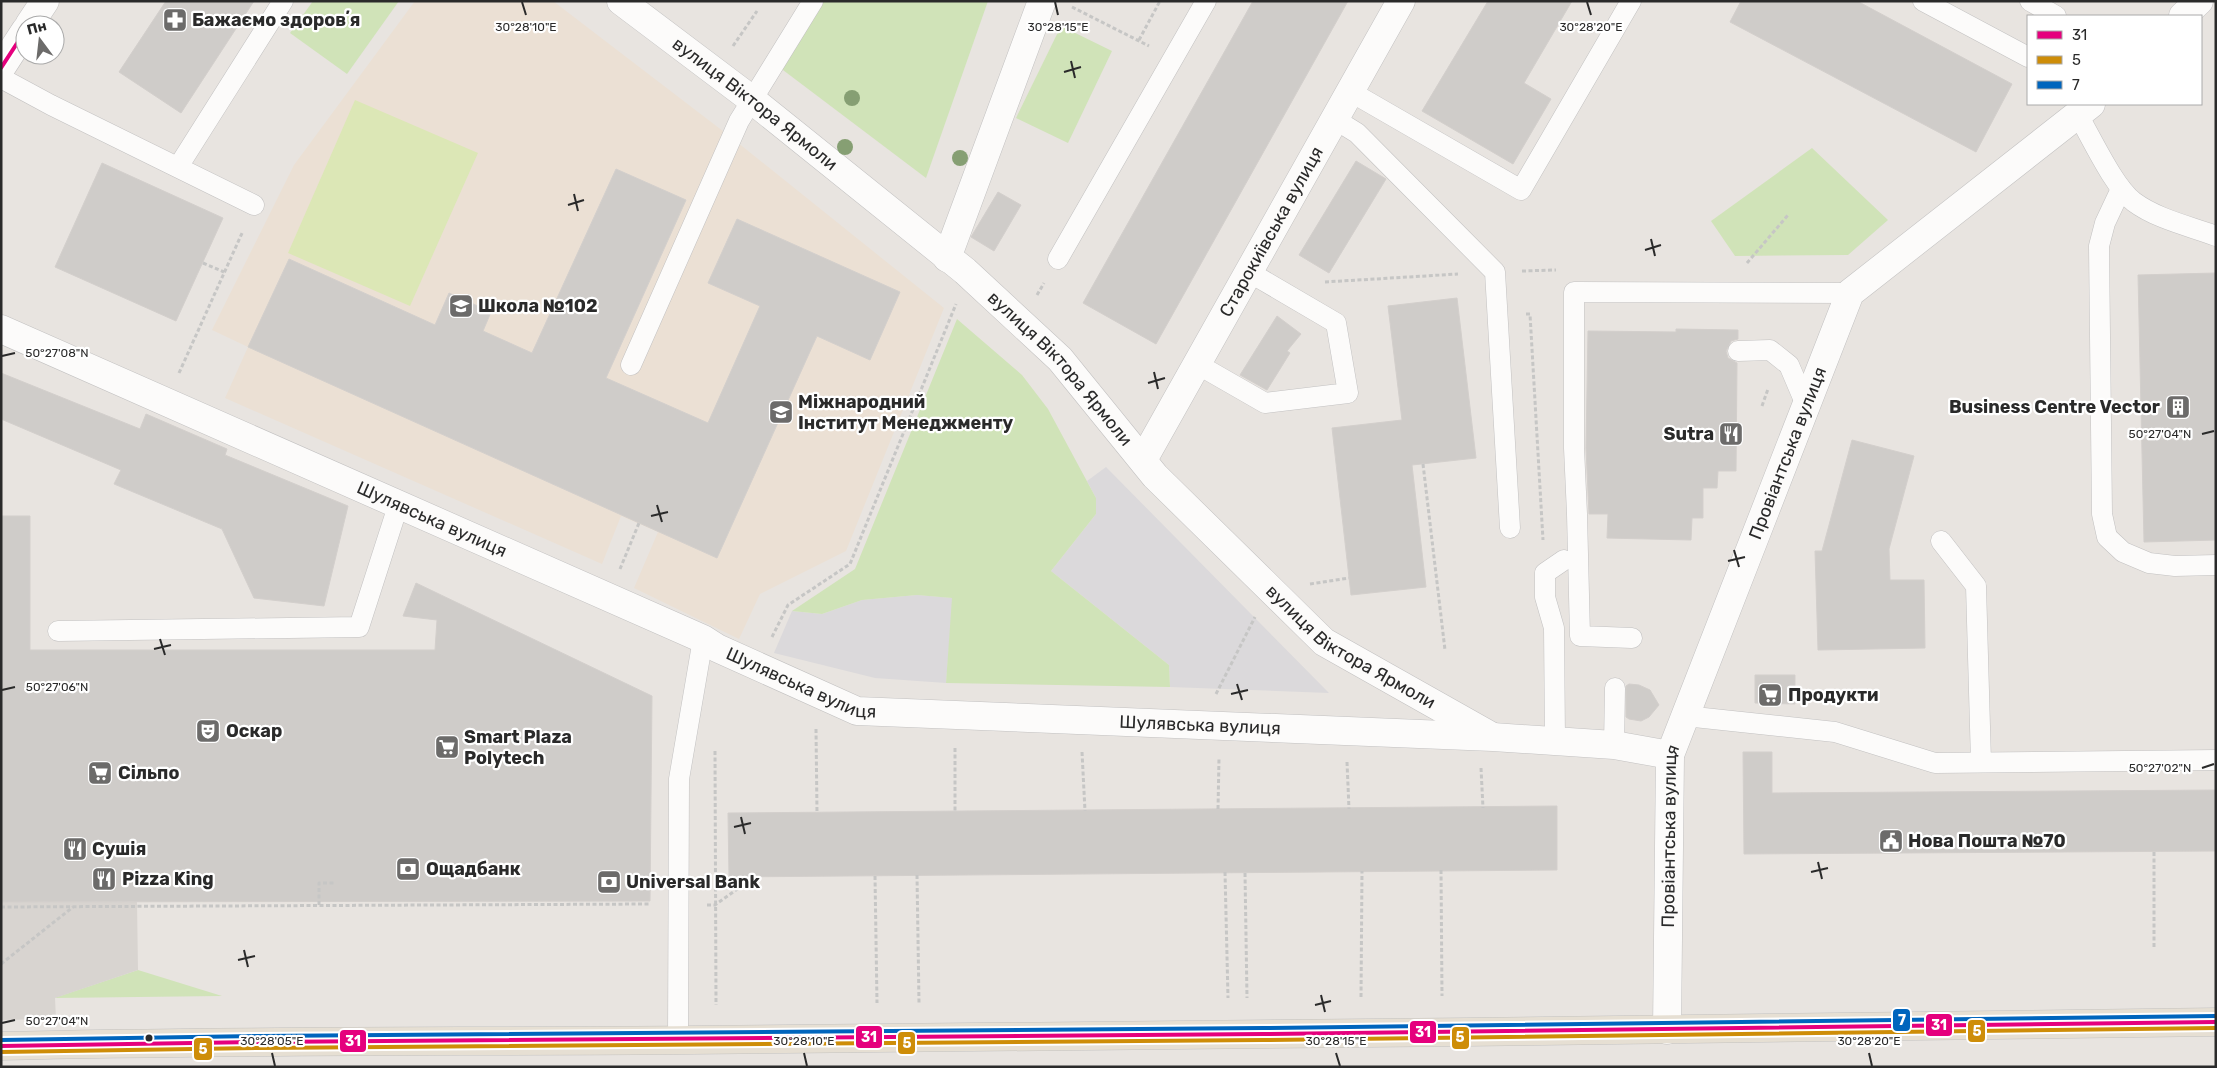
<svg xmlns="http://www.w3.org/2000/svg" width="2217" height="1068" font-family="Rubik,sans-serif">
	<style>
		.industrial { fill: #dbd9db }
		.education { fill: #ebe0d4 }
		.green { fill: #d0e3b8 }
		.pitch { fill: #dce7b6 }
		.plaza { fill: #d8d4d0 }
		.building { fill: #cfccc9; stroke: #d3cfcc }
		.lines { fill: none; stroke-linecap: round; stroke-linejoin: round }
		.service-casing { stroke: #c2c1c1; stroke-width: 21 }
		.minor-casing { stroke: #c2c1c1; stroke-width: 29 }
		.tertiary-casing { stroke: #c2c1c1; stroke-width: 29 }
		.primary-casing { stroke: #c4c3c1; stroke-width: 29 }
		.path { stroke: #c6c6c5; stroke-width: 3; stroke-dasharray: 4 2.5; stroke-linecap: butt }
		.service { stroke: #fcfbfa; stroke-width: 20 }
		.minor { stroke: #fcfbfa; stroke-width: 28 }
		.tertiary { stroke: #fcfbfa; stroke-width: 28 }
		.primary { stroke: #e6dfd3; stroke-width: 28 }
		.bus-1-casing { stroke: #fff; stroke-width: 8 }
		.bus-2-casing { stroke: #fff; stroke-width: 8 }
		.bus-3-casing { stroke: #fff; stroke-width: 8 }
		.bus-1 { stroke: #e5007d; stroke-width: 4 }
		.bus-2 { stroke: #ce8d08; stroke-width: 4 }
		.bus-3 { stroke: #0065bd; stroke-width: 4 }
		.tree { fill: #869f73 }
		.ticks { fill: none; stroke: #2a2a2a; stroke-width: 2 }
		.bus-dot { fill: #2a2a2a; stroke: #fff; stroke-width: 2 }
		.labels { text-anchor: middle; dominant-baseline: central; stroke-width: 4.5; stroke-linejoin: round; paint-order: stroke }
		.poi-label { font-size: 18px; font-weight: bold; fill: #2a2a2a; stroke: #fff; text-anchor: start }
		.street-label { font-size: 18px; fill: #2a2a2a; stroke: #fff }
		.ticks-label { font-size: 12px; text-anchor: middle; fill: #2a2a2a; stroke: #fff; stroke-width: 4.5; stroke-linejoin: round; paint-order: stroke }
		.line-badge { stroke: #fff; stroke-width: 2 }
		.badge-label { font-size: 14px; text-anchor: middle; font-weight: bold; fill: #fff }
	</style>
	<rect width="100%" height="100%" fill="#e8e4e0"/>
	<g class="industrial">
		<polygon points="1106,467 1329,693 1170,687 1169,665 1051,571 1096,514 1096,498 1087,481"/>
		<polygon points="917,595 953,598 946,683 875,678 774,653 792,611 822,614 862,600"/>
	</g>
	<polygon class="education" points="415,1 553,1 732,138 944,308 846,551 760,594 739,639 634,588 658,532 621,516 602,564 225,398 248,347 212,330 294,165"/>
	<g class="green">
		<polygon points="313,1 399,1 347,74 290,33"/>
		<polygon points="820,1 988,1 926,178 779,67"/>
		<polygon points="1061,26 1112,51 1068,143 1016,118"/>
		<polygon points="1812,148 1888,220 1848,255 1735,256 1711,221"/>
		<polygon points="957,319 1022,375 1048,409 1096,498 1096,514 1051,571 1169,665 1170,687 946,683 952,598 917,595 862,600 822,614 792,611 855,569"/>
		<polygon points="138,970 222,996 54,998"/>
	</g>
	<polygon class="pitch" points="355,100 478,153 410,306 288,253"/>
	<polygon class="plaza" points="1,902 137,902 138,970 55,998 56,1019 1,1020"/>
	<g class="building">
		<polygon points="166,1 254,1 181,113 119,72"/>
		<polygon points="1253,1 1348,1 1156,344 1083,303"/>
		<polygon points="1488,1 1572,1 1524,83 1551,99 1513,164 1422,111"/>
		<polygon points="1741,1 1857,1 2012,84 1976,152 1730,22"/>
		<polygon points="1356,161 1386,179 1329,273 1299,255"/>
		<polygon points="102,163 223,218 176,321 55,267"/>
		<polygon points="616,169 686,200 606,378 708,423 760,306 708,283 737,219 900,292 870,360 817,336 717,558 248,347 289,259 435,325 449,293 491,312 483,331 532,353"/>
		<polygon points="998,192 1021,205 994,251 971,237"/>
		<polygon points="2216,273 2216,540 2144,542 2138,275"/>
		<polygon points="1457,298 1476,458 1412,465 1426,587 1351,595 1332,428 1402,420 1388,306"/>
		<polygon points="1277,316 1301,334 1287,351 1290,353 1267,390 1240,375"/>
		<polygon points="1676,329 1738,330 1738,339 1731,341 1726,351 1728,358 1737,363 1736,471 1718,471 1717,488 1703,488 1703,518 1692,518 1691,540 1607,538 1608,514 1589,514 1586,448 1588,331 1676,332"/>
		<polygon points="1,373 140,429 146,414 227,449 225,455 348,506 324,606 254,598 222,529 114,484 121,470 1,419"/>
		<polygon points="1852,440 1914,456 1889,549 1890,580 1924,580 1925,648 1818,650 1815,551 1822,551"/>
		<polygon points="1,516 30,516 30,650 435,650 437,620 403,616 416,583 652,696 650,901 1,902"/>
		<polygon points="1755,675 1795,675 1795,704 1755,703"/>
		<polygon points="1629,684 1639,685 1650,690 1659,705 1649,717 1641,721 1629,719 1626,717 1626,686"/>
		<polygon points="1743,752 1772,752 1772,793 2216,790 2216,851 1744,854"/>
		<polygon points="1557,806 1557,870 729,877 728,813"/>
	</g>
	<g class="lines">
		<defs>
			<g id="service">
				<polyline points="1923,1 2028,57"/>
				<polyline points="2030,1 2056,16"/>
				<polyline points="1,78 51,105 254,205"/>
				<polyline points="1351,92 1521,190 1631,1"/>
				<path d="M 2078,115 C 2092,139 2114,187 2134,202 C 2157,219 2189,226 2216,236"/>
				<polyline points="1336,120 1357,133 1495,272 1510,528"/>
				<polyline points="178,167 283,1"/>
				<polyline points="2121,189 2105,223 2099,246 2102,514 2107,537 2123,552 2149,563 2175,566 2216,565"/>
				<polyline points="1058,259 1206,1"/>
				<polyline points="1738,351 1770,350 1789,365 1806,405"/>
				<polyline points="1197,364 1265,403 1348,393 1336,323 1249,272"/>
				<polyline points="631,365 739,121 813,1"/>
				<polyline points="1941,541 1976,586 1981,762"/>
				<polyline points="58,631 359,627 398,506"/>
				<polyline points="1632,638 1580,636 1577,514 1574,448 1574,292 1850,293"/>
				<polyline points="1685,716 1835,732 1935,763 2216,760"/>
				<polyline points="1555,740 1554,628 1545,597 1545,573 1564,560"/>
				<polyline points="1614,745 1615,688"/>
				<polyline points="678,1040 679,779 703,639"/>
			</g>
			<g id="minor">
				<path id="s1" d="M 621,1 L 751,99 L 965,271 L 1060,359 L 1155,476 L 1324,642 L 1489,735"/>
				<polyline points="2183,16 2199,1"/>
				<polyline points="947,258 1042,1"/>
				<path id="s2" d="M 1,329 L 703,639 L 717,648 L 857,711 L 1493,737 L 1614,745 L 1670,755"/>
				<path id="s3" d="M 1143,460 L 1401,1"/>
				<path id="s4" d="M 1667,1030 L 1670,755 L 1850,293 L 2091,104"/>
			</g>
			<g id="tertiary">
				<polyline points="29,25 45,1"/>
				<polyline points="1,68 25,31"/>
			</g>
			<path id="primary" d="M 1,1046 C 231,1040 461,1042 691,1040 C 1199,1035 1708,1030 2216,1022"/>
		</defs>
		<use href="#service" class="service-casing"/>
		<use href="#minor" class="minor-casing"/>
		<use href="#tertiary" class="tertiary-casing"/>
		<use href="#primary" class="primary-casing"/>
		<g class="path">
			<polyline points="1072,7 1149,46"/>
			<polyline points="1139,40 1160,1"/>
			<polyline points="733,46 757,11"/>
			<polyline points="203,263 224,272"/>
			<polyline points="1747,263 1788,215"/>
			<polyline points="1522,271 1556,270"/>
			<polyline points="1325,282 1458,274"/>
			<polyline points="1037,295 1044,283"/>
			<polyline points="1526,314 1530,314 1543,540"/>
			<polyline points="179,373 243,231"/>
			<polyline points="1762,406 1768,389"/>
			<polyline points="1423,464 1445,650"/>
			<polyline points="620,569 639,523"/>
			<polyline points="1310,584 1349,578"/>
			<polyline points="772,637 788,605 850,564 956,304"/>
			<polyline points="1216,694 1255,617"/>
			<polyline points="816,729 817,813"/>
			<polyline points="955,748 955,812"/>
			<polyline points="715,751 716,1005"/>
			<polyline points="1082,752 1085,811"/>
			<polyline points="1347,762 1349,809"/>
			<polyline points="1481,768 1483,808"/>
			<polyline points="1218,809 1219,758"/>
			<polyline points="1441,870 1442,996"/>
			<polyline points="1225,872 1228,998"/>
			<polyline points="1245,873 1247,998"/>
			<polyline points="917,875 919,1003"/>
			<polyline points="875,876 877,1003"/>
			<polyline points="319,905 319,883 335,883"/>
			<polyline points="707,905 715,905 736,890 737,877"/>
			<polyline points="1,907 651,904"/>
			<polyline points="2154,947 2154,851"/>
			<polyline points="1,964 73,907"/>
			<polyline points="1361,997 1362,871"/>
		</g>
		<use href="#service" class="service"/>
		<use href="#minor" class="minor"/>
		<use href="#tertiary" class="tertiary"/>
		<use href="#primary" class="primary"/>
		<defs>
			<g id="bus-1">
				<polyline points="1,68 25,31"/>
				<polyline points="1,1046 260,1042 1263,1034 2216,1022"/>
			</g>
			<polyline id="bus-2" points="1,1052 260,1048 1263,1040 2216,1028"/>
			<polyline id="bus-3" points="1,1040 260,1036 1263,1028 2216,1016"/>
		</defs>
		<use href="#bus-1" class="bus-1-casing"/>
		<use href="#bus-2" class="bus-2-casing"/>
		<use href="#bus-3" class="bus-3-casing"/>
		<use href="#bus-1" class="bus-1"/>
		<use href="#bus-2" class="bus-2"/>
		<use href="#bus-3" class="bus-3"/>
	</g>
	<g class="tree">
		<circle cx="852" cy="98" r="8"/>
		<circle cx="845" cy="147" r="8"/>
		<circle cx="960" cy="158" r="8"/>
	</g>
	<path class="ticks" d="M 522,2 L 526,15M 1055,2 L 1058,15M 1587,2 L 1591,15M 1071,61 L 1075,78M 1064,72 L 1081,67M 574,194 L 578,211M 568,205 L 584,200M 1651,239 L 1655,256M 1645,250 L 1661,245M 2,356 L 15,353M 1154,372 L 1158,389M 1148,383 L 1165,378M 2202,434 L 2214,431M 657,505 L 662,522M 651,516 L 668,512M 1734,550 L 1739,567M 1728,561 L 1745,557M 160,639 L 165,655M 154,649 L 171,645M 1237,684 L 1242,700M 2,690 L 15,687M 1231,694 L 1248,690M 2202,768 L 2214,764M 741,817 L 745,834M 734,827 L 751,823M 1818,862 L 1822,879M 1811,872 L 1828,868M 244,950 L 248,967M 238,960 L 255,956M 1321,995 L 1325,1012M 1315,1005 L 1331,1001M 2,1023 L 15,1020M 272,1053 L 275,1066M 804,1053 L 807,1066M 1336,1053 L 1340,1066M 1869,1053 L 1872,1066"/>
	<defs>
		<symbol id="pharmacy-square" viewBox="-11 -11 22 22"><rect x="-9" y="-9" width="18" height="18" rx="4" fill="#6c6b6a" stroke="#fff"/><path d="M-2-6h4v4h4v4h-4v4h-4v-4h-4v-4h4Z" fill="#fff"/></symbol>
		<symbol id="school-square" viewBox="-11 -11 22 22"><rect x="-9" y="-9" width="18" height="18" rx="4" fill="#6c6b6a" stroke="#fff"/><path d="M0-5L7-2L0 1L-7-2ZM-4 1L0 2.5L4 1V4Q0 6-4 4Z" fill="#fff"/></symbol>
		<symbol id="building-square" viewBox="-11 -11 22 22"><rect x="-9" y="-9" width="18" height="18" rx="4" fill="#6c6b6a" stroke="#fff"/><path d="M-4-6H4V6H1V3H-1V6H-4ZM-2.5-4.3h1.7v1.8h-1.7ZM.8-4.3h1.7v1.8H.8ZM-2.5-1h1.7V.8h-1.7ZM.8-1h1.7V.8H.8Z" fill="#fff"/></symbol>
		<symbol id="university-square" viewBox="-11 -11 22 22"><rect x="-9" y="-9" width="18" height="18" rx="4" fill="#6c6b6a" stroke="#fff"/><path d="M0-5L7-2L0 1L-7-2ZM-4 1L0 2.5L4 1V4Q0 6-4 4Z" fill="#fff"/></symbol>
		<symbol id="restaurant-square" viewBox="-11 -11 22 22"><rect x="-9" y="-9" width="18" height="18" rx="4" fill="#6c6b6a" stroke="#fff"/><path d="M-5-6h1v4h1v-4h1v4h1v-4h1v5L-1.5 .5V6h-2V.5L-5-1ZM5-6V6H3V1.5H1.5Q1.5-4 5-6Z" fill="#fff"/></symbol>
		<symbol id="supermarket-square" viewBox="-11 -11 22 22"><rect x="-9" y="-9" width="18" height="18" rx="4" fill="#6c6b6a" stroke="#fff"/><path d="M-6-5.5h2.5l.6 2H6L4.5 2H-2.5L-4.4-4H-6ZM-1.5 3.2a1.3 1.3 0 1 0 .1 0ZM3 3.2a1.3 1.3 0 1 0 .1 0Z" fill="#fff"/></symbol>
		<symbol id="theatre-square" viewBox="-11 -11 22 22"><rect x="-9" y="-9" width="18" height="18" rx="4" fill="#6c6b6a" stroke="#fff"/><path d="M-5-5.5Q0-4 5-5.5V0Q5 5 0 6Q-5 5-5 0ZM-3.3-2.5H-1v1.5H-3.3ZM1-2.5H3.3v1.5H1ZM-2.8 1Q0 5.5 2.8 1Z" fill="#fff"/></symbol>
		<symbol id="civic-square" viewBox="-11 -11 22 22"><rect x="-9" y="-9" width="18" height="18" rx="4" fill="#6c6b6a" stroke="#fff"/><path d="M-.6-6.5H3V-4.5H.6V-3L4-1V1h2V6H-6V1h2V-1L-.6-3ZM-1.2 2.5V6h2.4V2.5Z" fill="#fff"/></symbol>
		<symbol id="bank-square" viewBox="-11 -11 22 22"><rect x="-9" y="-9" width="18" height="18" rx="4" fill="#6c6b6a" stroke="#fff"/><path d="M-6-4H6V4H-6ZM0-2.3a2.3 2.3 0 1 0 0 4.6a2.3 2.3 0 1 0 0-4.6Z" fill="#fff"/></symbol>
	</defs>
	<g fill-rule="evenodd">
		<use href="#pharmacy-square" x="161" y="6" width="28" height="28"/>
		<use href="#school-square" x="447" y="292" width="28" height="28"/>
		<use href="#building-square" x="2164" y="393" width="28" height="28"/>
		<use href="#university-square" x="767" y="398" width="28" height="28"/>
		<use href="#restaurant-square" x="1717" y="420" width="28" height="28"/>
		<use href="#supermarket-square" x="1756" y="681" width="28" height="28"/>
		<use href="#theatre-square" x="194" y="717" width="28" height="28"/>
		<use href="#supermarket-square" x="433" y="733" width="28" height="28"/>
		<use href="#supermarket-square" x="86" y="759" width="28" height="28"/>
		<use href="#civic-square" x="1877" y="827" width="28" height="28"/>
		<use href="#restaurant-square" x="61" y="835" width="28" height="28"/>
		<use href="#bank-square" x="394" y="855" width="28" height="28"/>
		<use href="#restaurant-square" x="90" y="865" width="28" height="28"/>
		<use href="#bank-square" x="595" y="868" width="28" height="28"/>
	</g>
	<circle class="bus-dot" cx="149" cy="1038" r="4.5"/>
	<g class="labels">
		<g class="poi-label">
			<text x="192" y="20">Бажаємо здоровʼя</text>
			<text x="478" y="306">Школа №102</text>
			<text x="798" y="402">Міжнародний<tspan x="798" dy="21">Інститут Менеджменту</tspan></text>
			<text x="2160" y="407" text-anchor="end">Business Centre Vector</text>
			<text x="1714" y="434" text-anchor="end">Sutra</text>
			<text x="1788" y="695">Продукти</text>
			<text x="226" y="731">Оскар</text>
			<text x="464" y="737">Smart Plaza<tspan x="464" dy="21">Polytech</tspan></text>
			<text x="118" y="773">Сільпо</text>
			<text x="1908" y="841">Нова Пошта №70</text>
			<text x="92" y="849">Сушія</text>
			<text x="426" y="869">Ощадбанк</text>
			<text x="122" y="879">Pizza King</text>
			<text x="626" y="882">Universal Bank</text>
		</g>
		<g class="street-label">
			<text stroke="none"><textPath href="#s1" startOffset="169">вулиця Віктора Ярмоли</textPath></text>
			<text stroke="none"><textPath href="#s3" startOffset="262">Старокиївська вулиця</textPath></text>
			<text stroke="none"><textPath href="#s1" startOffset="574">вулиця Віктора Ярмоли</textPath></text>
			<text stroke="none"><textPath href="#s4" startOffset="599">Провіантська вулиця</textPath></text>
			<text stroke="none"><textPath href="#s2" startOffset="471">Шулявська вулиця</textPath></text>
			<text stroke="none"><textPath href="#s1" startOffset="979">вулиця Віктора Ярмоли</textPath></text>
			<text stroke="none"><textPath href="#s2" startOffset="876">Шулявська вулиця</textPath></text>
			<text stroke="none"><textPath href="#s2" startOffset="1281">Шулявська вулиця</textPath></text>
			<text stroke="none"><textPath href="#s4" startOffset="194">Провіантська вулиця</textPath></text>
		</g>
	</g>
	<g class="ticks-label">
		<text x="526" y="31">30°28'10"E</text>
		<text x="1058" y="31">30°28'15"E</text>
		<text x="1591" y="31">30°28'20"E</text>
		<text x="57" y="357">50°27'08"N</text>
		<text x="2160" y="438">50°27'04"N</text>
		<text x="57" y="691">50°27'06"N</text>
		<text x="2160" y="772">50°27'02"N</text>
		<text x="57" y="1025">50°27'04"N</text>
		<text x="272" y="1045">30°28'05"E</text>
		<text x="804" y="1045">30°28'10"E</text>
		<text x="1336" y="1045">30°28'15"E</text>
		<text x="1869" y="1045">30°28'20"E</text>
	</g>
	<g class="line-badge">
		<rect x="1892" y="1008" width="19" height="24" rx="5" fill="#0065bd"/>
		<rect x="1925" y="1013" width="28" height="24" rx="5" fill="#e5007d"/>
		<rect x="1967" y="1019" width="19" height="24" rx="5" fill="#ce8d08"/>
		<rect x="1409" y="1020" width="28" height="24" rx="5" fill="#e5007d"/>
		<rect x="855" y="1025" width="28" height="24" rx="5" fill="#e5007d"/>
		<rect x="1451" y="1026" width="19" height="24" rx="5" fill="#ce8d08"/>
		<rect x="339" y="1029" width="28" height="24" rx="5" fill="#e5007d"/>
		<rect x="897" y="1031" width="19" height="24" rx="5" fill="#ce8d08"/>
		<rect x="193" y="1037" width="20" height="24" rx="5" fill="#ce8d08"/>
	</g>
	<g class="badge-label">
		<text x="1902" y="1025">7</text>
		<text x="1939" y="1030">31</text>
		<text x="1977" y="1036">5</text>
		<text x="1423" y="1037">31</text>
		<text x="869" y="1042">31</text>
		<text x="1460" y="1042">5</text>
		<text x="353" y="1046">31</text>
		<text x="907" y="1048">5</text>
		<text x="203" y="1054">5</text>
	</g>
	<rect width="2217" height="1068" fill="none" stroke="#2a2a2a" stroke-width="5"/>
	<rect x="2027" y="15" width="175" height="90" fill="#ffffff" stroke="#aaaaaa"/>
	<rect x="2037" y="31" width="25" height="8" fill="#e5007d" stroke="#aaaaaa"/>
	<text x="2072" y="40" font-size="15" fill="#2a2a2a">31</text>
	<rect x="2037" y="56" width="25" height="8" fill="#ce8d08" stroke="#aaaaaa"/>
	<text x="2072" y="65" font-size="15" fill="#2a2a2a">5</text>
	<rect x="2037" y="81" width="25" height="8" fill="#0065bd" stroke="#aaaaaa"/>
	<text x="2072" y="90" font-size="15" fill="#2a2a2a">7</text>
	<g transform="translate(40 40) rotate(345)"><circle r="24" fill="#ffffff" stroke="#aaaaaa"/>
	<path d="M0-4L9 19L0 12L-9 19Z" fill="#6c6b6a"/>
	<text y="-8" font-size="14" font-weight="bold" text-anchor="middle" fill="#2a2a2a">Пн</text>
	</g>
</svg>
